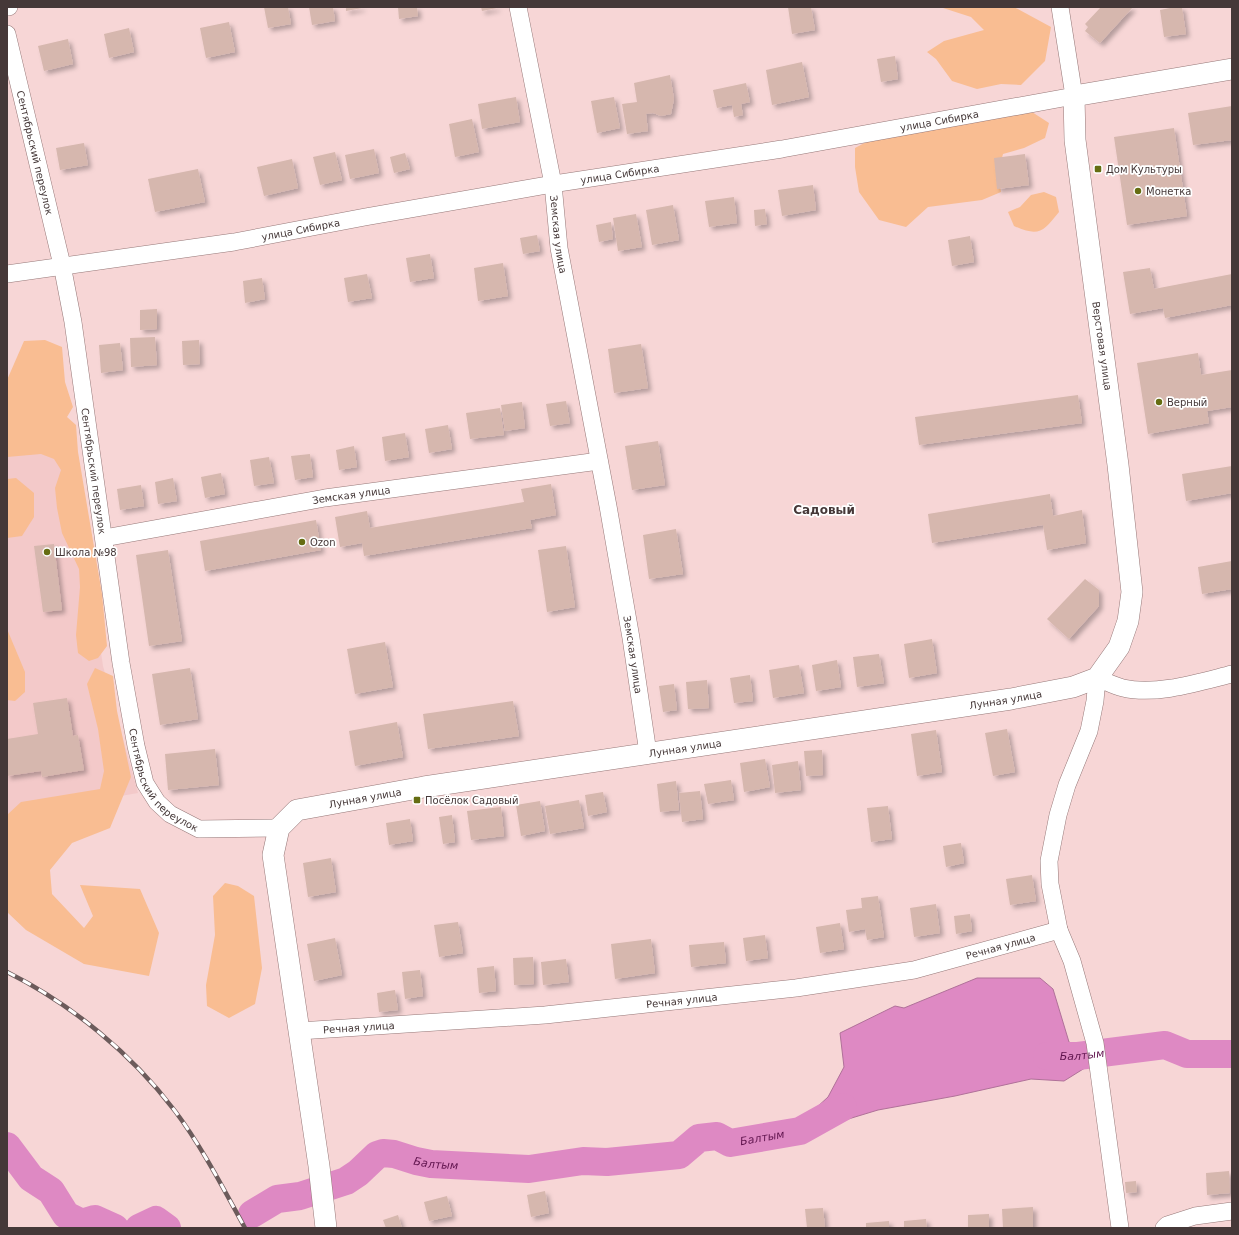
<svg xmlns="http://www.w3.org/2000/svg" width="1239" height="1235" font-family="'DejaVu Sans',sans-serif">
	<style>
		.built { fill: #f3c9c9 }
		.green { fill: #f9bd92 }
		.water { fill: #de89c3; stroke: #b07199 }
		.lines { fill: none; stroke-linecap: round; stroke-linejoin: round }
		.river { stroke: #de89c3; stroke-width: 28 }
		.building { fill: #d6b7ae; filter: url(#shadow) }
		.minor-casing { stroke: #967878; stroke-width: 18 }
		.tertiary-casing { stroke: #967878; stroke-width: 22 }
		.minor { stroke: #fff; stroke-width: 17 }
		.tertiary { stroke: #fff; stroke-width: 21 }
		.rail-casing { stroke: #6c5b5b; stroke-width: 4.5 }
		.rail { stroke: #fff; stroke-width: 3; stroke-dasharray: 9; stroke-linecap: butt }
		.poi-dot { fill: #656d12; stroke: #fff; stroke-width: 1.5 }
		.labels { text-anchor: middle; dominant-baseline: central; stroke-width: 3.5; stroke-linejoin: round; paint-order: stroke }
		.street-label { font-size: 10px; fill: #453838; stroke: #fff }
		.poi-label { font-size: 10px; fill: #453838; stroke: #fff; text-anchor: start }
		.water-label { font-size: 11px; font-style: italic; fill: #5f134d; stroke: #fff }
		.quarter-label { font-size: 12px; font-weight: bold; fill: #453838; stroke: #fff }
	</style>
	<defs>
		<filter id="shadow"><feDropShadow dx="3.5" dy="3.5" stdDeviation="2" flood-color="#0004"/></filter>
	</defs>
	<rect width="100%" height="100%" fill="#f7d6d6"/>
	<polygon class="built" points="68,429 103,666 138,793 7,816 7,438"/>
	<g class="green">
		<polygon points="940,7 1014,7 1051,27 1045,61 1021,85 1001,84 977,89 952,81 936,59 927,52 944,41 984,30 971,17"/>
		<polygon points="1032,112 1049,123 1045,138 1024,148 1003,154 998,173 1001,192 982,200 928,207 906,227 879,220 859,192 855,167 855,148 868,141 989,118"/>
		<path d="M 1044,192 L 1056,197 L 1059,212 C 1043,232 1039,237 1014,226 L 1008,212 L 1020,207 L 1031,195 Z"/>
		<polygon points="45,340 62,347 65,382 73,407 67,417 76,425 78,452 102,594 107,646 98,658 89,661 78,653 76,635 80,587 79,569 62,533 57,508 55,488 61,470 54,459 41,454 7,457 7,380 24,341"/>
		<polygon points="16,478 34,493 34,517 22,536 7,538 7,479"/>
		<polygon points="7,629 25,672 25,692 15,701 7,700"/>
		<polygon points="95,668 113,676 117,711 131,777 110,828 72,843 50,870 52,894 84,928 93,916 80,885 140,889 159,933 149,976 84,964 26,930 7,912 7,815 21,802 100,789 104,771 98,729 87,684"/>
		<polygon points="225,883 238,886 254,896 262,968 255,1004 229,1018 207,1006 206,985 215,935 213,896"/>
	</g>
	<polygon class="water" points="977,978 1040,978 1053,989 1069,1042 1085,1052 1088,1066 1064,1081 1031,1079 955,1096 878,1110 812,1130 804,1119 828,1097 844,1067 840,1033 895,1006 904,1008"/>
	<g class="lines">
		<g class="river">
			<path id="s1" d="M 1047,1056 L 1078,1056 L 1165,1045 L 1187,1054 L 1232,1054"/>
			<polyline points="7,1146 31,1178 51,1191 66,1215 82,1223 95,1219 115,1228"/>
			<path id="s2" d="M 252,1214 L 277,1199 L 300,1196 L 346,1181 L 358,1173 L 377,1155 L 383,1153 L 394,1154 L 416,1161 L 431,1164 L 529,1169 L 583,1161 L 607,1162 L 679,1155 L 699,1138 L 717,1136 L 730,1143 L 800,1131 L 843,1107"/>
			<polyline points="139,1228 156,1220 167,1228"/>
		</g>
	</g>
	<g class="building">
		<polygon points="264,7 288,7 291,24 268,28"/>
		<polygon points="309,7 333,7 335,21 312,25"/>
		<polygon points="346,7 362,7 362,8 346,11"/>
		<polygon points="398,7 417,7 418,16 399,19"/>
		<polygon points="481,7 497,7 497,8 482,11"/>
		<polygon points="788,7 811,7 815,30 792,34"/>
		<polygon points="1101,7 1133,7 1100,43 1085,31 1088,27 1085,24"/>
		<polygon points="1175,7 1182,7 1186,34 1164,37 1160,10"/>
		<polygon points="229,22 235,52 206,58 200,28"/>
		<polygon points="129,28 134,52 109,58 104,34"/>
		<polygon points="68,39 73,64 44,71 38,46"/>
		<polygon points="895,56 898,79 881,82 877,59"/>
		<polygon points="802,62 809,97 772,105 766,70"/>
		<polygon points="670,75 674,99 671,114 661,116 653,113 646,114 648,131 627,134 622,104 637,102 634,83"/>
		<polygon points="746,83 750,102 741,104 743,115 734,117 732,105 717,108 713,90"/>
		<polygon points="516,97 520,122 482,129 478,104"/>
		<polygon points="614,97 620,128 597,133 591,101"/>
		<polygon points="1232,106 1232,140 1193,145 1188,113"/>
		<polygon points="472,119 479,152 455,157 449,124"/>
		<polygon points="1174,128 1187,216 1127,225 1114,137"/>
		<polygon points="84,143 88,165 60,170 56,148"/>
		<polygon points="374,149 379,173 350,179 345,155"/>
		<polygon points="335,152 342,180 320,185 313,157"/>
		<polygon points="405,153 410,169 394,173 390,157"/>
		<polygon points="1025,154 1029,185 997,189 994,158"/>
		<polygon points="292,159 298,188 264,196 257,167"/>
		<polygon points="198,169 205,202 155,212 148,179"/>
		<polygon points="813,185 816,210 782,216 778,190"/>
		<polygon points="734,197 737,223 709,227 705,201"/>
		<polygon points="673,205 679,240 652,245 646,210"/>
		<polygon points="765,209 767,224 755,226 754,210"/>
		<polygon points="636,214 642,247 618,251 613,218"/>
		<polygon points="611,222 613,239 599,242 596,225"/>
		<polygon points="537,235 540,251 523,254 520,238"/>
		<polygon points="970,236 974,262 952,266 948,240"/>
		<polygon points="430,254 434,278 410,282 406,258"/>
		<polygon points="503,263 508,296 478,301 474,268"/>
		<polygon points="1150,268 1154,289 1232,274 1232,305 1165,318 1163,308 1130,314 1123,272"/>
		<polygon points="367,274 372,298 348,302 344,278"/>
		<polygon points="262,278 265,299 245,303 243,281"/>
		<polygon points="157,309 157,329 140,330 140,310"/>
		<polygon points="155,337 157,365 131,367 130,338"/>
		<polygon points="199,340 200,364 183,365 182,341"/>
		<polygon points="120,343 123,370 101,373 99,345"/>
		<polygon points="641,344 648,388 614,393 608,349"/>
		<polygon points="1198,353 1201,375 1232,370 1232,407 1207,411 1209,423 1148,434 1137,363"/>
		<polygon points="1078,395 1082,423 919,445 915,417"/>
		<polygon points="566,401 570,423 550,426 546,404"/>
		<polygon points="522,402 525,428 505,431 501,405"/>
		<polygon points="500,408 504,435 470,439 466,413"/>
		<polygon points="448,425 452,449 429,453 425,429"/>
		<polygon points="405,433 409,457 385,461 382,437"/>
		<polygon points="658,441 665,485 632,490 625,446"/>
		<polygon points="354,446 357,467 339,470 336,450"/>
		<polygon points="310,454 313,477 295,480 291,456"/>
		<polygon points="269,457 274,483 254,486 250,460"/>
		<polygon points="1232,466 1232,493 1186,501 1182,474"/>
		<polygon points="221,473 225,494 205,498 201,477"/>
		<polygon points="173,478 177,501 158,504 155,482"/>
		<polygon points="551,484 556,515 530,520 532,528 364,556 362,543 340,547 335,517 367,511 370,528 524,502 521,489"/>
		<polygon points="141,485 144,506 120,510 117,489"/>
		<polygon points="1050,494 1053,516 1082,510 1086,543 1047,550 1043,525 932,543 928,514"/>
		<polygon points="316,520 321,550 205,571 200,541"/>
		<polygon points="676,529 683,574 649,579 643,535"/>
		<polygon points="54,544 62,610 43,612 34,546"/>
		<polygon points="566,546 575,607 547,612 538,550"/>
		<polygon points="168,550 182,641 149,646 136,555"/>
		<polygon points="1232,561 1232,589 1202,594 1198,567"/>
		<polygon points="1085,579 1099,590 1099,606 1069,639 1047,619"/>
		<polygon points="932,639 937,673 909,678 904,644"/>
		<polygon points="385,642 393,687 355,694 347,649"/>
		<polygon points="879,654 884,683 857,687 853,657"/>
		<polygon points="837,660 841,687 816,691 812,665"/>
		<polygon points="799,665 804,693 773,698 769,670"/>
		<polygon points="190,668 198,719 160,725 152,674"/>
		<polygon points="750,675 753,701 734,703 730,678"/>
		<polygon points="707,680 709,708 688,709 686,682"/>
		<polygon points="674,684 677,710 663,712 659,686"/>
		<polygon points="67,698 73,736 78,735 84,770 42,777 41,771 7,776 7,739 38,734 33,703"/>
		<polygon points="513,701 519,736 428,749 423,714"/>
		<polygon points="397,722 403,757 355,766 349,731"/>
		<polygon points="1007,729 1015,772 993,776 985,733"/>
		<polygon points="936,730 942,772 917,776 911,734"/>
		<polygon points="215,749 219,785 168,790 165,754"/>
		<polygon points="822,750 823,775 806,776 804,751"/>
		<polygon points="765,759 770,787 744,792 740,763"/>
		<polygon points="798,761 801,790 775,793 772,765"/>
		<polygon points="731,780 734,800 708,804 704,784"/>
		<polygon points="676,781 679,810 660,812 657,784"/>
		<polygon points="700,791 703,819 682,822 679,793"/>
		<polygon points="603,792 607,812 588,816 585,795"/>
		<polygon points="579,800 584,828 550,834 545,806"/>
		<polygon points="540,801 545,831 521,836 516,805"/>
		<polygon points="888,806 892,839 871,842 867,808"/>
		<polygon points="501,807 504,836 471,840 467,811"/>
		<polygon points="452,815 455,842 443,844 439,817"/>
		<polygon points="410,819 413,841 389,845 386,823"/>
		<polygon points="961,843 964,863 946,867 943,846"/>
		<polygon points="331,858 336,892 308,897 303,863"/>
		<polygon points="1032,875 1036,901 1010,905 1006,879"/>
		<polygon points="878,896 884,937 867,940 865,929 849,932 846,910 862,908 861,898"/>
		<polygon points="936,904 940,933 914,937 910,908"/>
		<polygon points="970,914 972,931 956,934 954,916"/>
		<polygon points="458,922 463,953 439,957 434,925"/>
		<polygon points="840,923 844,949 820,953 816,927"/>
		<polygon points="765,935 768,958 746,961 743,938"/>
		<polygon points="335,938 342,975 314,981 307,944"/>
		<polygon points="651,939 655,973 615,979 611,944"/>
		<polygon points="724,942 726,963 691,967 689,945"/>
		<polygon points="533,957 534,984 514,985 513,958"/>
		<polygon points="566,959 569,982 543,985 541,962"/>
		<polygon points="494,966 496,991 479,993 477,968"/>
		<polygon points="420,970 423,996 405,999 402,972"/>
		<polygon points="395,990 398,1010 379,1012 377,993"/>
		<polygon points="1229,1171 1230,1193 1207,1195 1206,1173"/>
		<polygon points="1136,1181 1137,1192 1126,1193 1125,1182"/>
		<polygon points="545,1191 549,1213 531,1217 527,1195"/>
		<polygon points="447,1196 452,1216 429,1221 424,1202"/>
		<polygon points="1033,1207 1033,1228 1003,1228 1002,1209"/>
		<polygon points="823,1208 825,1228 807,1228 805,1209"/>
		<polygon points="989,1214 989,1228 968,1228 968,1215"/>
		<polygon points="398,1215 402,1228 386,1228 383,1220"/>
		<polygon points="926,1219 927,1228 904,1228 904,1221"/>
		<polygon points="889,1221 889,1228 866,1228 866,1223"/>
	</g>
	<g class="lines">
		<defs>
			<g id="minor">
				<polyline points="7,7 9,7"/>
				<path id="s3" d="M 518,7 L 553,184 L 559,248 L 608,506 L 631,638 L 648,753"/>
				<path id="s4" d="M 7,34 L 62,265 L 73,322 L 121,663 L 136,746 L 145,783 L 157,802 L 170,814 L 199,829 L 279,828"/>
				<path id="s5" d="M 7,274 L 234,242 L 365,217 L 553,184 L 782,149 L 1074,96 L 1060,7"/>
				<path id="s6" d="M 104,538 L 325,498 L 599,461"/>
				<path id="s7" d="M 299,1031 L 545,1015 L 796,988 L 914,970 L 1059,930"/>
				<path d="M 1120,1228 L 1095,1043 L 1072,961 L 1059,930 L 1050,884 L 1049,861 L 1058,815 L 1067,785 L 1089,731 L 1095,701 L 1097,678 C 1105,681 1114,686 1123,688 C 1156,696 1200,682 1232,674"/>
				<polyline points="1164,1228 1167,1225 1195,1216 1232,1211"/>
			</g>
			<g id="tertiary">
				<path id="s8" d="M 326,1228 L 319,1166 L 273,855 L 279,828 L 297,810 L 424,787 L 1011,699 L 1073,687 L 1097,678 L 1119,647 L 1128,621 L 1132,592 L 1118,465 L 1075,140 L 1074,96 L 1232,69"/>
			</g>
		</defs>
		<use href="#minor" class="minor-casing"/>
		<use href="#tertiary" class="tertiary-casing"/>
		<use href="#minor" class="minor"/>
		<use href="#tertiary" class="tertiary"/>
		<defs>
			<path id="rail" d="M 7,972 C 71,1004 131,1053 175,1111 C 202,1147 223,1188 245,1228"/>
		</defs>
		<use href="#rail" class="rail-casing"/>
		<use href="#rail" class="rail"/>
	</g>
	<g class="poi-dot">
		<rect x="1094" y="165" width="8" height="8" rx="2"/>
		<circle cx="1138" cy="191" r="4"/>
		<circle cx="1159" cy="402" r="4"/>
		<circle cx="302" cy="542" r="4"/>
		<circle cx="47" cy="552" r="4"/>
		<rect x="413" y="796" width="8" height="8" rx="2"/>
	</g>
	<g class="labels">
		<g class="street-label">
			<text stroke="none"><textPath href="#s5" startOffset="945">улица Сибирка</textPath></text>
			<text stroke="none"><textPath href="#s4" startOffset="122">Сентябрьский переулок</textPath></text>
			<text stroke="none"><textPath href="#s5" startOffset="621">улица Сибирка</textPath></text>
			<text stroke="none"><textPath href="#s5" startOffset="297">улица Сибирка</textPath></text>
			<text stroke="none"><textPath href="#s3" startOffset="231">Земская улица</textPath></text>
			<text transform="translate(1102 346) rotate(82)">Верстовая улица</text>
			<text stroke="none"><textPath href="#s4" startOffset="446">Сентябрьский переулок</textPath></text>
			<text stroke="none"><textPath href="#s6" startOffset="251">Земская улица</textPath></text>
			<text stroke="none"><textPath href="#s3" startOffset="658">Земская улица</textPath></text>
			<text stroke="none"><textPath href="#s8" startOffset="1147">Лунная улица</textPath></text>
			<text stroke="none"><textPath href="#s8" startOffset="823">Лунная улица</textPath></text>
			<text stroke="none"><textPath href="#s4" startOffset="770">Сентябрьский переулок</textPath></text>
			<text stroke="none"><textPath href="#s8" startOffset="499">Лунная улица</textPath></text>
			<text stroke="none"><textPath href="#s7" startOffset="708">Речная улица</textPath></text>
			<text stroke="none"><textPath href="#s7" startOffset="384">Речная улица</textPath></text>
			<text stroke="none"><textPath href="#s7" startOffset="60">Речная улица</textPath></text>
		</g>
		<g class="poi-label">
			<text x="1106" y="169">Дом Культуры</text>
			<text x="1146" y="191">Монетка</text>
			<text x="1167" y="402">Верный</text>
			<text x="310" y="542">Ozon</text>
			<text x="55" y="552">Школа №98</text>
			<text x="425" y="800">Посёлок Садовый</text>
		</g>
		<g class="water-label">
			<text stroke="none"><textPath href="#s1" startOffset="35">Балтым</textPath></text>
			<text stroke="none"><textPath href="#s2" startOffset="538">Балтым</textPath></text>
			<text stroke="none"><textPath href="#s2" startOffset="202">Балтым</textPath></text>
		</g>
		<g class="quarter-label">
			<text x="824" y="510">Садовый</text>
		</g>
	</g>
	<rect width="1239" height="1235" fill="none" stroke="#453838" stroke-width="16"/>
</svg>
